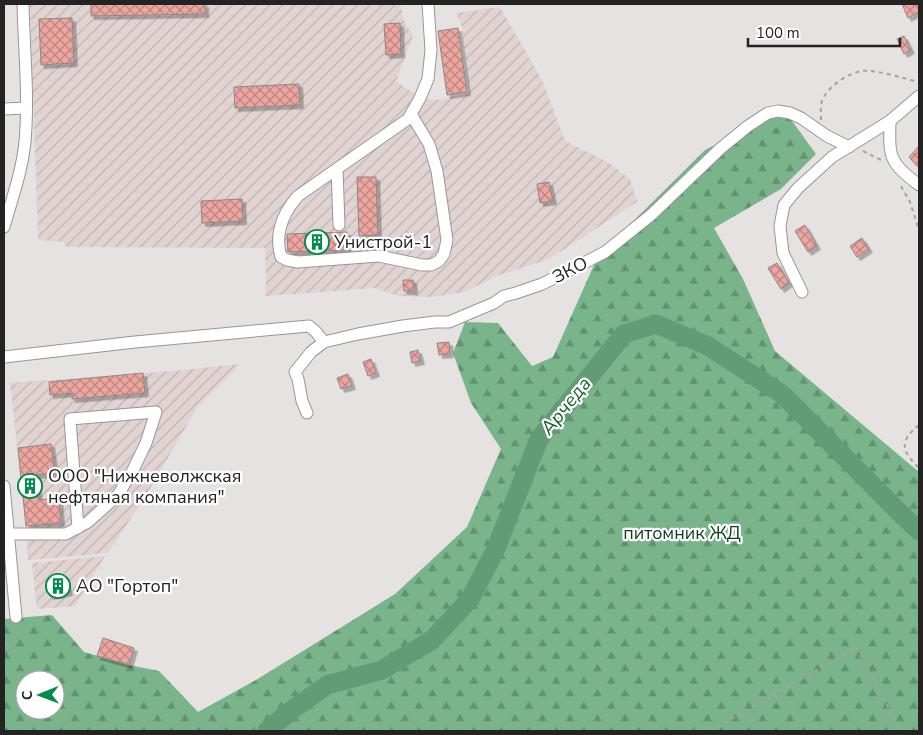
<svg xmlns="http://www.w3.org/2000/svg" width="923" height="735" font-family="'Nunito Sans',sans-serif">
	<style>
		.industrial { fill: url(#industrial-furrows) }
		.forest { fill: url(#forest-firs); fill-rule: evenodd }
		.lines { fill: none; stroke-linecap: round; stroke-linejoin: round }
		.river { stroke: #629c74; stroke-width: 19 }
		.building { fill: url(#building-cross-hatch); stroke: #8b8786; filter: url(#shadow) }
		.minor-casing { stroke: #999595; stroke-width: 13 }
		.path { stroke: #a5a2a2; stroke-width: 2; stroke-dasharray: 4 4; stroke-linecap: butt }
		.minor { stroke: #fff; stroke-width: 11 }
		.labels { text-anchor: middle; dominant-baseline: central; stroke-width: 4.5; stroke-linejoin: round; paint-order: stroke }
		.poi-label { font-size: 18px; fill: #242323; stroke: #fff; text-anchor: start }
		.street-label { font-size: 18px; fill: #242323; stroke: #fff }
		.park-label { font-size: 18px; fill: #134024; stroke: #fff }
		.water-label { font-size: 19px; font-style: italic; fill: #1c5d36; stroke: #fff }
	</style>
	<defs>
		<pattern id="industrial-furrows" width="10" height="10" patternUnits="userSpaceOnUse" patternTransform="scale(1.25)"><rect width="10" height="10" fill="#e0d3d2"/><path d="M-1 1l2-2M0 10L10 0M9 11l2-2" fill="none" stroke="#c0b5b4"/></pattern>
		<pattern id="forest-firs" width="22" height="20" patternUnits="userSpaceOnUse" patternTransform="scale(1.25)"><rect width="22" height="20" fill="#79b48a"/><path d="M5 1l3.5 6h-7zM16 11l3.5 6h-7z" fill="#639270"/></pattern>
		<pattern id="building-cross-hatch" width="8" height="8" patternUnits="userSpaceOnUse" patternTransform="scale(1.25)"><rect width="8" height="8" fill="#eca59f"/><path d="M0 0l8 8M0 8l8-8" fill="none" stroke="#bf8681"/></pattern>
		<filter id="shadow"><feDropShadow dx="3.5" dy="3.5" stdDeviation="0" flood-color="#0004"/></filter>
	</defs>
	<rect width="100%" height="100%" fill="#e6e2e2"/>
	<g class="industrial">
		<polygon points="30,4 401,4 403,19 413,36 396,81 420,98 436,100 469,94 462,27 456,13 500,7 542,80 565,141 608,162 630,179 637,202 549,259 497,276 464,292 432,297 398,296 375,288 266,296 265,248 66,247 64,242 38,240"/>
		<polygon points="240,364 198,406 147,494 108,553 28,560 26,527 10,383 172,371"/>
		<polygon points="105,556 75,606 37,609 32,563"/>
	</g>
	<path class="forest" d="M 784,110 L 816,154 L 781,189 L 714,228 L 743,279 L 775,351 L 919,472 L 919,731 L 4,731 L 4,619 L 52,615 L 84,652 L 129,665 L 159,671 L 198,712 L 256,680 L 395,594 L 467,527 L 501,449 L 471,403 L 453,353 L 465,322 L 498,323 L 532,366 L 553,357 L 598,256 L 705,150 ZM 25,680 L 55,680 L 55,710 L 25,710 Z"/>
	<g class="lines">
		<polyline class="river" points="267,731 289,712 327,685 382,670 432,640 470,599 495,551 539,439 624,334 656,324 708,346 782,394 902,515 919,531"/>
	</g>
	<g class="building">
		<polygon points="91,4 205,4 205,14 91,16"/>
		<polygon points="902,4 919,4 919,12 908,18"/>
		<polygon points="72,18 74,63 41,65 39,19"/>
		<polygon points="400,23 401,54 386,55 384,24"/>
		<polygon points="458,28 467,92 447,95 438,31"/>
		<polygon points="904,36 911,50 904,54 897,39"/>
		<polygon points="299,84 300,105 235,108 234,87"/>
		<polygon points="919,146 919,168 909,157"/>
		<polygon points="357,177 376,177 378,235 359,236"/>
		<polygon points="549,182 553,201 540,203 537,184"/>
		<polygon points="242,199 243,221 202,223 201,201"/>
		<polygon points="805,225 817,246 808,252 795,231"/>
		<polygon points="347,232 348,250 288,252 287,234"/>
		<polygon points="862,238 869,249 857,257 850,246"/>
		<polygon points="777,263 789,283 781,289 768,268"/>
		<polygon points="403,280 413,280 414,291 404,291"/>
		<polygon points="449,342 450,354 439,355 437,343"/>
		<polygon points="418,350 421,361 412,363 410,352"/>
		<polygon points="371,359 376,373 368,376 363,362"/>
		<polygon points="143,373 145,393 72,399 72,393 50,395 49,382"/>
		<polygon points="348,374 352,386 341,389 337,378"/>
		<polygon points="51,444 55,473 36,475 39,500 59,498 61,523 26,526 18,448"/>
		<polygon points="65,576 69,592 50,596 46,581"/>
		<polygon points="103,638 134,648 129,665 97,656"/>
	</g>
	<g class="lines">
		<defs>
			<g id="minor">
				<polyline points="4,109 26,108"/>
				<path d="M 411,114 L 429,144 L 437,171 L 447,240 L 444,254 L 439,261 L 431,265 L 422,265 L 379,256 L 298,262 L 287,260 L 281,257 C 274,233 283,213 298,196 L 408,119 L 420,98 L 428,79 L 431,50 L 428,4"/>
				<path d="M 890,121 C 889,158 889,162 919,185"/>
				<polyline points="337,169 339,225"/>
				<path d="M 4,227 C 12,199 22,171 25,142 C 29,96 24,49 23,4"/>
				<polyline points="802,292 783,253 780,226 784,205 798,188 832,157 890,121 919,96"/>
				<polyline points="4,357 135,342 309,326 316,332 324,342"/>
				<polyline points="307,413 302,401 298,379 295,372 311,352 324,342 358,334 403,326 435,322 449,322 494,303 504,296 516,293 542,284 580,265 605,252 651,215 721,148 748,126 768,113 778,111 790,113 801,118 827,136 849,147"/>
				<polyline points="4,486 16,617"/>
				<polyline points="8,534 66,534 88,522 118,495 133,470 146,443 156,412 70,419 78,528"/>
			</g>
		</defs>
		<use href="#minor" class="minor-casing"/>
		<g class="path">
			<path d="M 821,120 C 821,114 820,107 822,101 C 827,87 848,73 862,71 C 875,69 905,79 919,82"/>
			<polyline points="863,151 883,161"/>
			<polyline points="901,186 910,202 919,230"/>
			<path d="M 919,425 C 898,442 902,451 919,468"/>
			<polyline points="4,645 13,642 17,632 17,627"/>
			<polyline points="710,731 856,648 901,731"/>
		</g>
		<use href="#minor" class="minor"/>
	</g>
	<defs>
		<symbol id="building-ring" viewBox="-11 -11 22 22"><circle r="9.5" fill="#fff" stroke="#018c4a" stroke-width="1.5"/><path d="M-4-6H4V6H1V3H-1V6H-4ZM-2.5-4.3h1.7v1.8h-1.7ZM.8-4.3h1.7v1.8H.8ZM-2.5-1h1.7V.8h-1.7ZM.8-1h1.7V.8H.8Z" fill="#018c4a"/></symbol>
	</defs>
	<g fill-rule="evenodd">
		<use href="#building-ring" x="303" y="228" width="28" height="28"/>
		<use href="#building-ring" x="16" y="472" width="28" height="28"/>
		<use href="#building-ring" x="44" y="572" width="28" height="28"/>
	</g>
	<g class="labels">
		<g class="poi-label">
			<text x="334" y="242">Унистрой-1</text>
			<text x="48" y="476">ООО "Нижневолжская<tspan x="48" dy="21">нефтяная компания"</tspan></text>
			<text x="76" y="586">АО "Гортоп"</text>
		</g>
		<g class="street-label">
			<text transform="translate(570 270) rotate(-27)">ЗКО</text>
		</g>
		<g class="park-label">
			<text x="682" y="533">питомник ЖД</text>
		</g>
		<g class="water-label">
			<text transform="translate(566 406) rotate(-51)">Арчеда</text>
		</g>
	</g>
	<rect width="923" height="735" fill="none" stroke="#242323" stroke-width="10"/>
	<g transform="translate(40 695) rotate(269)"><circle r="24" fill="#ffffff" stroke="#a7a7a7"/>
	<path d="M0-4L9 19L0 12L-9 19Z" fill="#018c4a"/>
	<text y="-8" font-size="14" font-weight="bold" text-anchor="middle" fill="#242323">С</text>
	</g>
	<path d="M748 38v8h152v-8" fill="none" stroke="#242323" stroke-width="2.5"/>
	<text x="756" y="38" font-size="15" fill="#242323" stroke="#ffffff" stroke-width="4" paint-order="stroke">100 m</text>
</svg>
